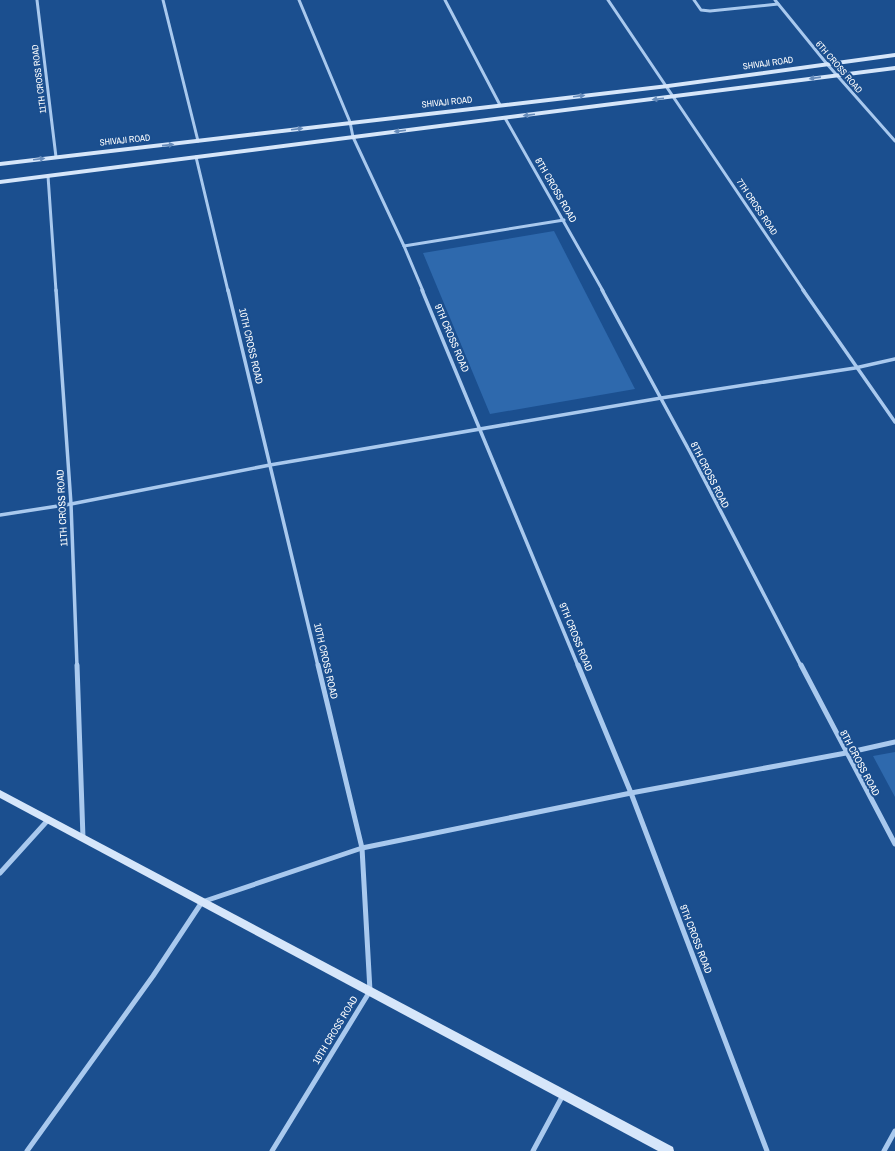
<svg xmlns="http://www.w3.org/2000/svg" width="895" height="1151" font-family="'Archivo Narrow',sans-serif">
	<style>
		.green { fill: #2e69ad }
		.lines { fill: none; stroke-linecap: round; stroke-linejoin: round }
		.street-far2 { stroke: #a9c9ee; stroke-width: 3 }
		.street-far1 { stroke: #a9c9ee; stroke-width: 3.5 }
		.street { stroke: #a9c9ee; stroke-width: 5 }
		.secondary { fill: #d6e6fa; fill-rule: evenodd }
		.oneway { fill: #668bba }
		.labels { text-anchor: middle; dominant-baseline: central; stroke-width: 4; stroke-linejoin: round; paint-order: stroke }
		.far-street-label { font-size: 9px; fill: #fff; stroke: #1b4f8f }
		.street-label { font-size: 10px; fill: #fff; stroke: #1b4f8f }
	</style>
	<rect width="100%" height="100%" fill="#1b4f8f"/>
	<g class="green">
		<polygon points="554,231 635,389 490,414 423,253"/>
		<polygon points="895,752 895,797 873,756"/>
	</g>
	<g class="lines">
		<g class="street-far2">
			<polyline points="37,0 56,157"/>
			<polyline points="163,0 198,141"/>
			<polyline points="299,0 350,122 353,137 404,246 423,291"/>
			<polyline points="445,0 500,105"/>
			<polyline points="608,0 804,291"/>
			<polyline points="694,0 701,10 710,11 778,4"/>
			<polyline points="775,0 827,64 895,141"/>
			<polyline points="505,118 603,291"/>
			<polyline points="196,157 228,291"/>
			<polyline points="48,176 56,291"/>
			<polyline points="404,246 564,220"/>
		</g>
		<g class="street-far1">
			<polyline points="56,290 71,504 77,666"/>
			<polyline points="228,290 318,666"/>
			<polyline points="422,290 578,666"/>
			<polyline points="602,290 690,452 801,666"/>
			<polyline points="803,290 895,422"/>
			<polyline points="0,515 71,504 270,465 661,398 855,368 895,359"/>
		</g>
		<g class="street">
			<polyline points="77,665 83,838"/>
			<polyline points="578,665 631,793 767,1151"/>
			<polyline points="801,665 895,844"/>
			<polyline points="0,873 48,820"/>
			<polyline points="27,1151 153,976 202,902 362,848 631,793 846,753 895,742"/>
			<polyline points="272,1151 370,991 362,848 318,665"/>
			<polyline points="533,1151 563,1095"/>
			<polyline points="884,1151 895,1131"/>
		</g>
		<g class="secondary">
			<polygon points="895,53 895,57 668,88 0,166 0,162 668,84"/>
			<polygon points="895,66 895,70 0,184 0,180"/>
			<polygon points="0,790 673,1147 674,1151 658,1151 0,798"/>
		</g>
	</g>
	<defs><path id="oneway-solid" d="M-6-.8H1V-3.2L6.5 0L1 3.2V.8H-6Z"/></defs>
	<g class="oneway">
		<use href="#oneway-solid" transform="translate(815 78) rotate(172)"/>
		<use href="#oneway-solid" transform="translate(579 96) rotate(-7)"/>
		<use href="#oneway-solid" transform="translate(658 99) rotate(173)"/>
		<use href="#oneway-solid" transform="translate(529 115) rotate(173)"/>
		<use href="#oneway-solid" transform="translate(297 129) rotate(-7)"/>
		<use href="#oneway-solid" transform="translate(400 131) rotate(173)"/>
		<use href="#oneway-solid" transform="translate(168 145) rotate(-6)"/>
		<use href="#oneway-solid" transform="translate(39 159) rotate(-7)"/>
	</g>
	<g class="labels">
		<g class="far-street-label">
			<text transform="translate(768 63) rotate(-8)">SHIVAJI ROAD</text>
			<text transform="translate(839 67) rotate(49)">6TH CROSS ROAD</text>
			<text transform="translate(39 79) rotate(-97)">11TH CROSS ROAD</text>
			<text transform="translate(447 102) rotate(-6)">SHIVAJI ROAD</text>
			<text transform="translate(125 140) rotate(-6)">SHIVAJI ROAD</text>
			<text transform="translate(757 207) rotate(56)">7TH CROSS ROAD</text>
		</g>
		<g class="street-label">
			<text transform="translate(556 190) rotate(60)">8TH CROSS ROAD</text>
			<text transform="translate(452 338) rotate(67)">9TH CROSS ROAD</text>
			<text transform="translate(251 346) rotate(77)">10TH CROSS ROAD</text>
			<text transform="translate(710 475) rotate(63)">8TH CROSS ROAD</text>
			<text transform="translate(62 508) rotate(-93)">11TH CROSS ROAD</text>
			<text transform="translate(576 637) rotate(68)">9TH CROSS ROAD</text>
			<text transform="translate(326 661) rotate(77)">10TH CROSS ROAD</text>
			<text transform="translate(860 763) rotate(62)">8TH CROSS ROAD</text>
			<text transform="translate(696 939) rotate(69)">9TH CROSS ROAD</text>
			<text transform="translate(335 1030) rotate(-59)">10TH CROSS ROAD</text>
		</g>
	</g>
</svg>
